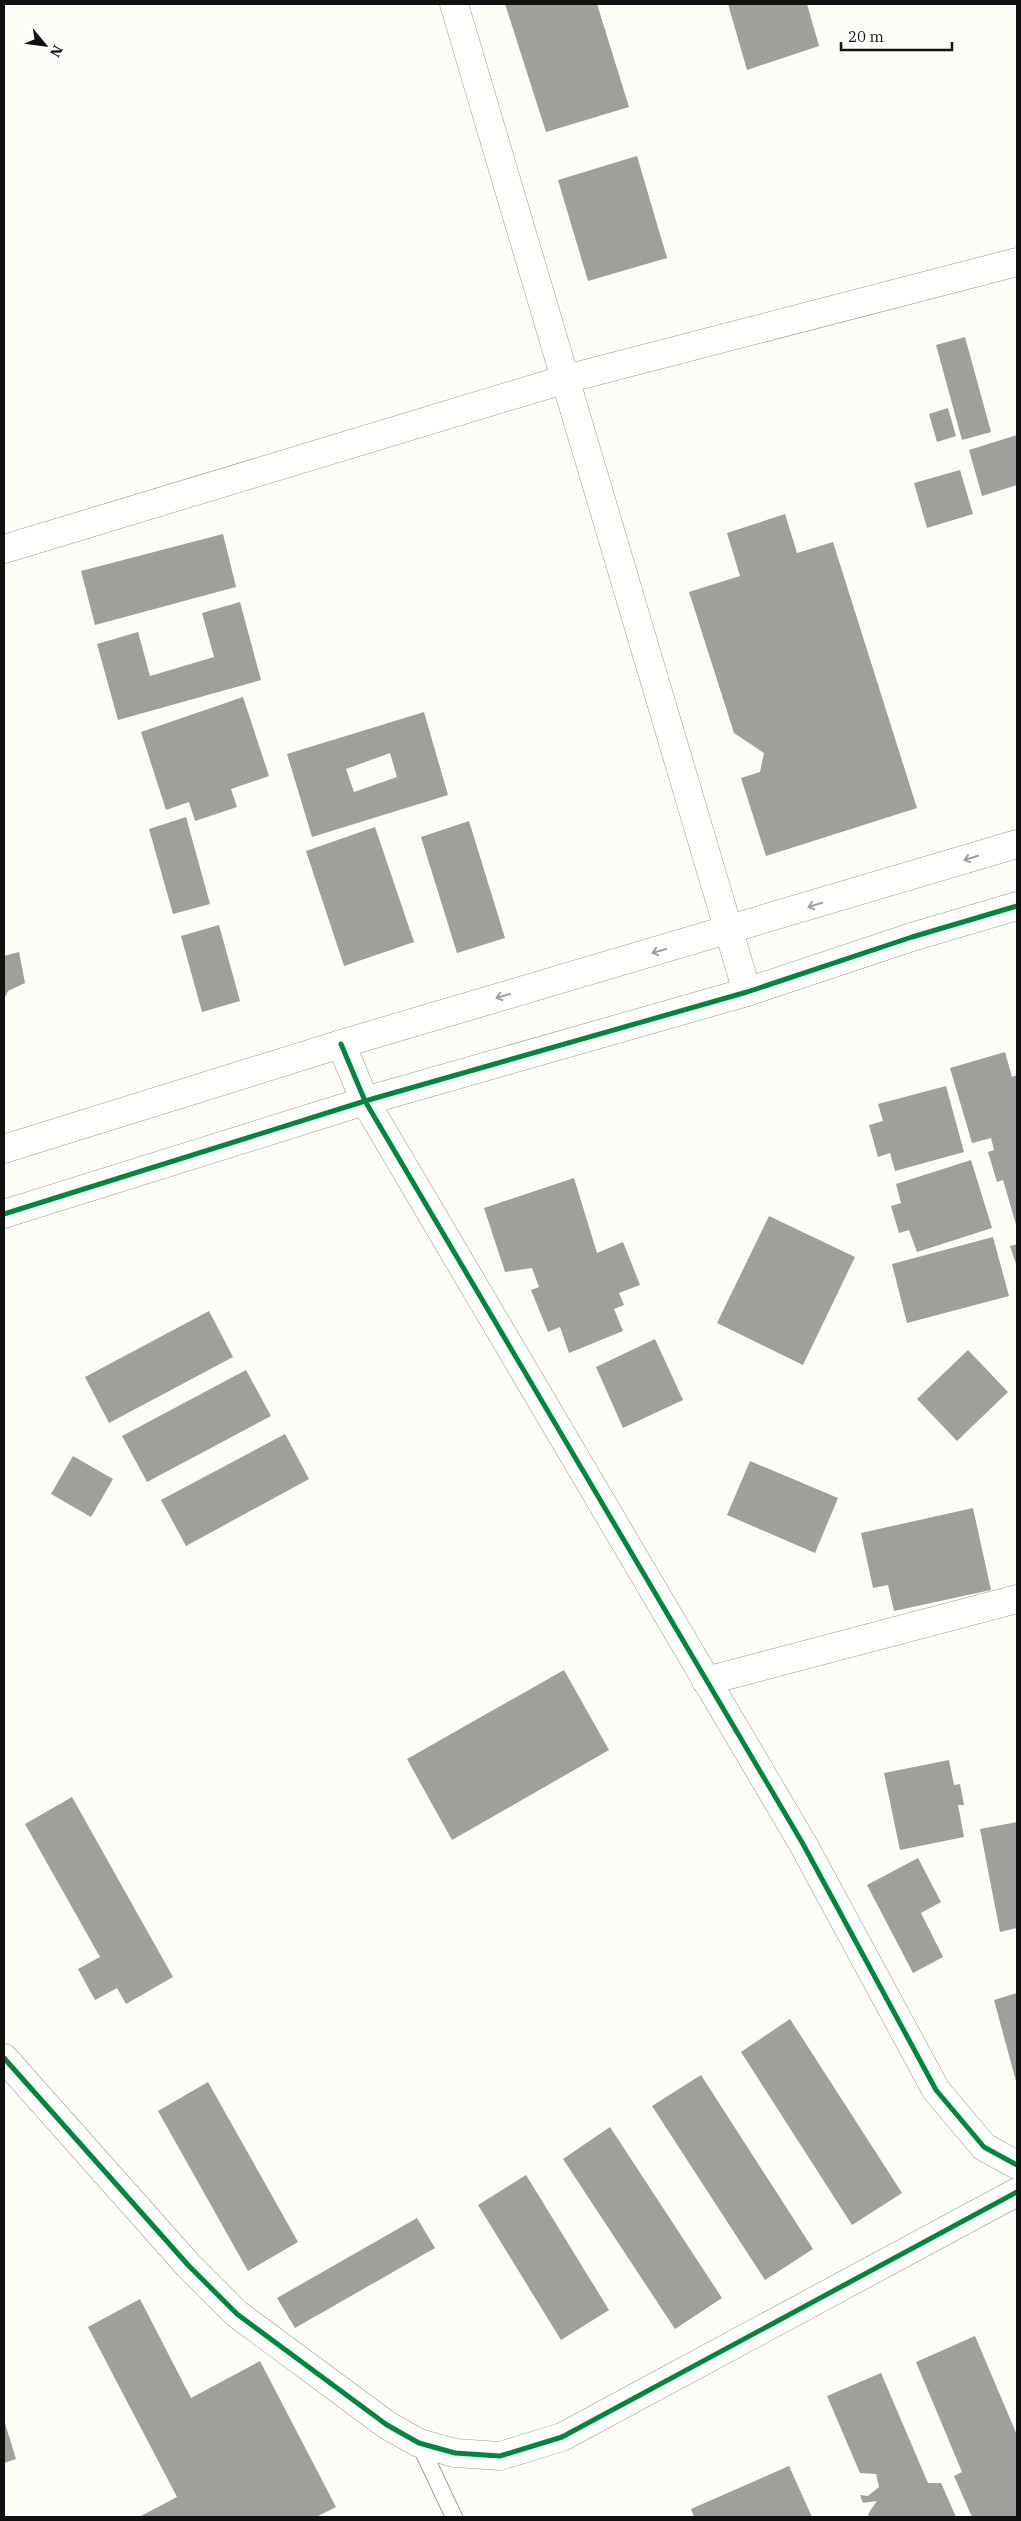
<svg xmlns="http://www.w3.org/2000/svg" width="1021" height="2521" font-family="'IBM Plex Serif',serif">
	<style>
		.building { fill: #a19f9c; fill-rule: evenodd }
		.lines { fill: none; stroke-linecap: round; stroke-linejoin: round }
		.service-casing { stroke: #979795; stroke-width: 18 }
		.minor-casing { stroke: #979795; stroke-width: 29 }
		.tertiary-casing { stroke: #979795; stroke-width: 29 }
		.service { stroke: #fffffe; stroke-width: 16 }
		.minor { stroke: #fffffe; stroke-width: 28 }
		.tertiary { stroke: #fffffe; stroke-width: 28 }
		.cycleway-casing { stroke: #fff; stroke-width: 8 }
		.cycleway { stroke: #00873e; stroke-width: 5 }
		.oneway { stroke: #a0a09f }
	</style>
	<rect width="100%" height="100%" fill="#fdfcf7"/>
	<g class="building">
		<polygon points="505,4 597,4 629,107 546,132"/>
		<polygon points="728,4 807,4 819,46 747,70"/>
		<polygon points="637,156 667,258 588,281 558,180"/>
		<polygon points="965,337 991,432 962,440 936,345"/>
		<polygon points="948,408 956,436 937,442 929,414"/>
		<polygon points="1017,435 1017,485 982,496 969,450"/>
		<polygon points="960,470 973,514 927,528 914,483"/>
		<polygon points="785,514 797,553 833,542 917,808 766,856 741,778 760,772 764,753 734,733 689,592 740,576 727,533"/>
		<polygon points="223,534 236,587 95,625 81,571"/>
		<polygon points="240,602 261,680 118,720 97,644 138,632 150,676 214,657 202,613"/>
		<polygon points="243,697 269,776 231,789 237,807 195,821 189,802 166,810 141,732"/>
		<path d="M 424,712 L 448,795 L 312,837 L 287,754 ZM 390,753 L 397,777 L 354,792 L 346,769 Z"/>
		<polygon points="186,817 210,904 173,914 149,829"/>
		<polygon points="469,821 505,938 457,953 421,837"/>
		<polygon points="375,827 414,942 344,966 306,851"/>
		<polygon points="219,925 240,1001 202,1012 181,936"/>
		<polygon points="19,952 25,983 8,991 4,999 4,956"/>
		<polygon points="1005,1052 1012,1077 1017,1075 1017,1228 1003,1180 997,1182 988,1152 994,1150 991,1138 972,1143 950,1068"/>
		<polygon points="946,1086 964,1152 895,1171 890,1153 878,1157 869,1125 883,1121 878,1104"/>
		<polygon points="971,1160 992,1228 917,1252 909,1230 899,1233 891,1206 901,1203 896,1184"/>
		<polygon points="574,1178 597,1253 623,1242 640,1285 619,1293 624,1305 614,1309 623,1331 569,1353 560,1327 548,1332 531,1290 539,1287 532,1268 505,1272 484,1208"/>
		<polygon points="769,1216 855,1257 803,1365 717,1323"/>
		<polygon points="993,1237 1009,1296 907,1323 892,1264"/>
		<polygon points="1017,1244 1017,1267 1010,1246"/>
		<polygon points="209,1311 233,1357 109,1423 85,1377"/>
		<polygon points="655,1339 683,1400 623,1428 596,1367"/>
		<polygon points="968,1350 1008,1392 957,1441 917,1399"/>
		<polygon points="246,1370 271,1416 147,1482 122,1436"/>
		<polygon points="285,1434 309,1479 186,1546 161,1500"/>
		<polygon points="73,1456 113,1479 91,1517 51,1494"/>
		<polygon points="750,1461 838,1498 815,1553 727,1515"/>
		<polygon points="973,1508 991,1590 894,1611 888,1585 873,1588 861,1533"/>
		<polygon points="564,1670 609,1750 452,1840 407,1759"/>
		<polygon points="949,1760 954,1785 960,1784 964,1805 958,1805 964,1837 900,1850 884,1773"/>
		<polygon points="72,1797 173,1977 126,2004 117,1988 95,2000 78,1969 100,1957 25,1824"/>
		<polygon points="1017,1822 1017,1928 1000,1932 980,1829"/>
		<polygon points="918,1858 941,1902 921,1913 943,1957 913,1973 867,1885"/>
		<polygon points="1017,1993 1017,2085 994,2000"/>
		<polygon points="790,2019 902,2193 852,2225 741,2052"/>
		<polygon points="701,2075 813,2249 765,2280 652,2106"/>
		<polygon points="208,2082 298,2242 248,2271 158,2111"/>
		<polygon points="610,2127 722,2298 675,2329 563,2159"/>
		<polygon points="526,2175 609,2310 561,2340 478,2205"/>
		<polygon points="417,2218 435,2248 295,2328 277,2298"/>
		<polygon points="140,2299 191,2398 260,2361 336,2507 316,2517 139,2517 177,2497 88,2327"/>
		<polygon points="975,2336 1017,2435 1017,2517 972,2517 954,2476 962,2472 916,2362"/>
		<polygon points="881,2373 928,2483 941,2483 956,2517 869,2517 868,2514 877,2501 863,2503 860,2495 868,2496 879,2487 876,2474 860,2473 827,2396"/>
		<polygon points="4,2420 16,2459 4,2463"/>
		<polygon points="789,2466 812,2517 694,2517 691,2509"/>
	</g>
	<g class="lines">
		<defs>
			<polyline id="service" points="419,2443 454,2517"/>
			<g id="minor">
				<polyline points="454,4 747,992"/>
				<polyline points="4,549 566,379 1017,262"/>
				<polyline points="341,1044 365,1101 803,1844 936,2090 984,2147 1017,2165"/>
				<polyline points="706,1681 1017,1599"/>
				<polyline points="4,2058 188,2265 237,2314 387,2425 419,2443 455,2453 500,2456 562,2437 1017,2192"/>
			</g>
			<g id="tertiary">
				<polyline points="4,1149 341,1044 1017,844"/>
				<polyline points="4,1214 365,1101 747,992 912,937 1017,906"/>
			</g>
		</defs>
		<use href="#service" class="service-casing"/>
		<use href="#minor" class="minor-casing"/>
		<use href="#tertiary" class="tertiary-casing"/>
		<use href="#service" class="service"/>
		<use href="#minor" class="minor"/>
		<use href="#tertiary" class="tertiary"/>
		<defs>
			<g id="cycleway">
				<polyline points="341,1044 365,1101 803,1844 936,2090 984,2147 1017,2165"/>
				<polyline points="4,1214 365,1101 747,992 912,937 1017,906"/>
				<polyline points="4,2058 188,2265 237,2314 387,2425 419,2443 455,2453 500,2456 562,2437 1017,2192"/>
			</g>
		</defs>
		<use href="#cycleway" class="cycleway-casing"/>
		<use href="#cycleway" class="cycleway"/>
	</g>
	<defs><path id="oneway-shaft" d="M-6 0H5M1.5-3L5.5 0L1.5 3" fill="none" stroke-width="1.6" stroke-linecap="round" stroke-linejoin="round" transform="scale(1.25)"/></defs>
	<g class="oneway">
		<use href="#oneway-shaft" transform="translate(971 858) rotate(163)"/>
		<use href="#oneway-shaft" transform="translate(815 905) rotate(163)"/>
		<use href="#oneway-shaft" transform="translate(659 951) rotate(164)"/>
		<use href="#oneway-shaft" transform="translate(503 996) rotate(164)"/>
	</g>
	<rect width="1021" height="2521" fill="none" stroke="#111111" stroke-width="10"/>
	<g transform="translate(45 45) rotate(119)" stroke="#ffffff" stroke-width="4" paint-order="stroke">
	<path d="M0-4L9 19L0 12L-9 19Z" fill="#111111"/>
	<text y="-8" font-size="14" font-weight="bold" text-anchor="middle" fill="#111111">N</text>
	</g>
	<path d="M841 42v8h111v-8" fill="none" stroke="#111111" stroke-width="2.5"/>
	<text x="848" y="42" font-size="15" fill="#111111" stroke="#ffffff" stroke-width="4" paint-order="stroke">20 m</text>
</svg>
